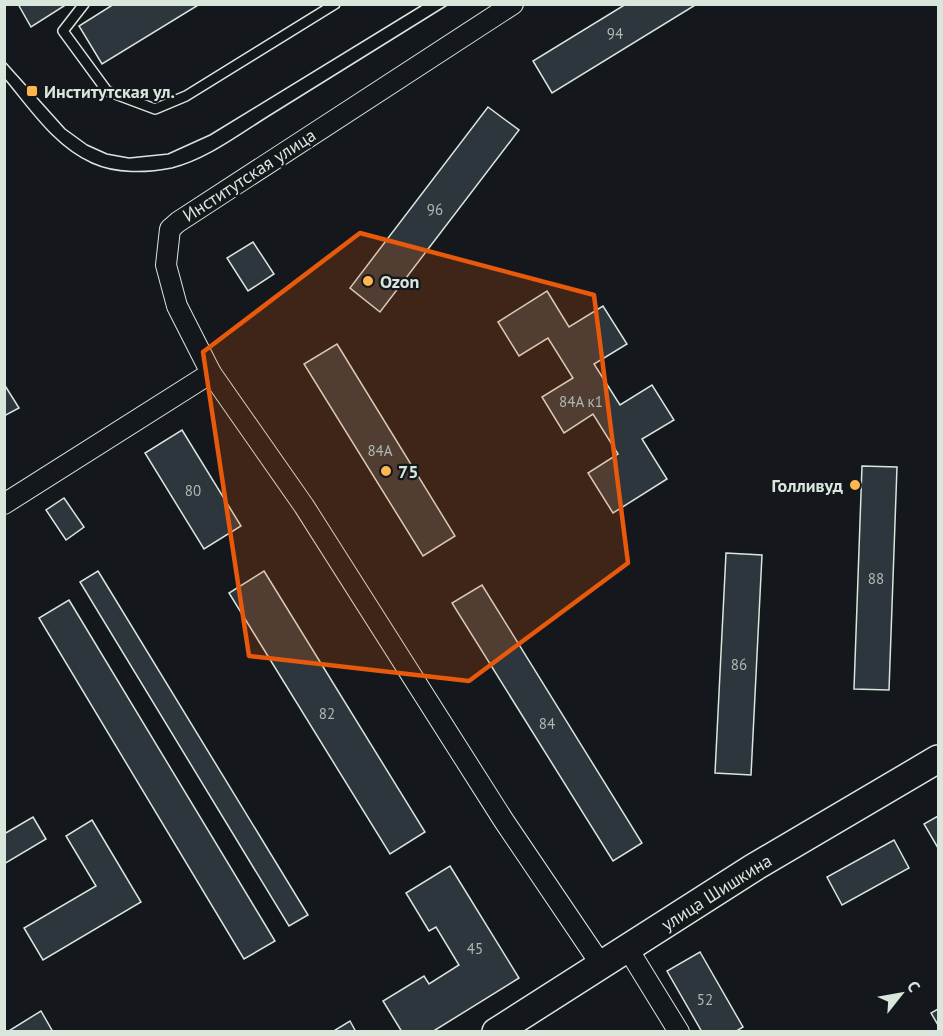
<svg xmlns="http://www.w3.org/2000/svg" width="943" height="1036" font-family="'PT Sans',sans-serif">
	<style>
		.building { fill: #2c363c; stroke: #d8e6dc; stroke-width: 1.5 }
		.lines { fill: none; stroke-linecap: round; stroke-linejoin: round }
		.lane-casing { stroke: #d8e6dc; stroke-width: 12 }
		.street-casing { stroke: #d8e6dc; stroke-width: 22 }
		.secondary-casing { stroke: #d8e6dc; stroke-width: 30 }
		.lane { stroke: #14181c; stroke-width: 9 }
		.street { stroke: #14181c; stroke-width: 20 }
		.secondary { stroke: #14181c; stroke-width: 27 }
		.tram { stroke: #d8e6dc; stroke-width: 1.5 }
		.marked { fill: #e8590c; fill-opacity: 0.2; stroke: #e8590c; stroke-width: 4.5; stroke-linejoin: round }
		.poi-dot { fill: #ffb74d; stroke: #14181c; stroke-width: 2 }
		.labels { text-anchor: middle; dominant-baseline: central; stroke-width: 4.5; stroke-linejoin: round; paint-order: stroke }
		.number-label { font-size: 15px; fill: #adbab4 }
		.poi-label { font-size: 18px; font-weight: bold; fill: #d8e6dc; stroke: #14181c; text-anchor: start }
		.street-label { font-size: 18px; fill: #d8e6dc; stroke: #14181c }
	</style>
	<rect width="100%" height="100%" fill="#14181c"/>
	<g class="building">
		<polygon points="18,4 63,4 64,6 31,27"/>
		<polygon points="114,4 200,4 102,64 79,26"/>
		<polygon points="626,4 697,4 552,93 533,61"/>
		<polygon points="488,107 519,130 380,312 350,288"/>
		<polygon points="253,242 274,274 248,291 227,258"/>
		<polygon points="547,291 569,327 603,306 627,344 594,364 620,405 652,385 674,420 642,439 667,479 613,513 588,473 618,454 593,414 564,433 542,397 573,378 548,338 519,356 498,322"/>
		<polygon points="337,344 455,536 423,556 304,364"/>
		<polygon points="4,384 19,408 4,416"/>
		<polygon points="182,430 241,526 204,549 145,453"/>
		<polygon points="862,466 897,467 889,690 854,689"/>
		<polygon points="64,498 84,527 66,540 46,510"/>
		<polygon points="726,553 762,555 751,775 715,773"/>
		<polygon points="98,571 308,915 289,926 80,582"/>
		<polygon points="264,571 425,832 390,854 229,593"/>
		<polygon points="482,585 642,843 613,861 452,603"/>
		<polygon points="69,600 275,941 244,959 39,618"/>
		<polygon points="938,816 938,848 924,824"/>
		<polygon points="33,817 46,839 4,864 4,834"/>
		<polygon points="92,820 141,902 43,960 24,928 96,886 66,836"/>
		<polygon points="894,840 909,868 842,905 827,877"/>
		<polygon points="450,866 519,978 432,1032 402,1032 383,1001 424,976 429,984 459,965 436,927 429,931 406,893"/>
		<polygon points="700,952 743,1027 735,1032 702,1032 667,971"/>
		<polygon points="938,1009 938,1025 931,1013"/>
		<polygon points="41,1011 53,1032 7,1032"/>
		<polygon points="350,1021 356,1032 332,1032"/>
	</g>
	<g class="lines">
		<defs>
			<polyline id="lane" points="84,4 63,31 107,91 155,109 186,96 335,4"/>
			<g id="street">
				<polyline points="513,4 178,222 170,229 166,265 177,306 211,373 304,506 504,821 602,966"/>
				<polyline points="4,504 211,373"/>
				<polyline points="628,949 679,1032"/>
			</g>
			<g id="secondary">
				<path id="s1" d="M 496,1032 L 753,868 L 938,759"/>
			</g>
		</defs>
		<use href="#lane" class="lane-casing"/>
		<use href="#street" class="street-casing"/>
		<use href="#secondary" class="secondary-casing"/>
		<use href="#lane" class="lane"/>
		<use href="#street" class="street"/>
		<use href="#secondary" class="secondary"/>
		<g class="tram">
			<polyline points="4,61 65,129 87,145 107,154 129,158 168,154 210,135 424,4"/>
			<path d="M 4,78 C 30,109 54,146 92,163 C 116,174 147,173 172,168 C 208,159 241,133 272,114 C 331,77 390,41 449,4"/>
		</g>
	</g>
	<path class="marked" d="M 360,233 L 594,295 L 628,563 L 469,681 L 249,656 L 203,352 Z"/>
	<g class="poi-dot">
		<rect x="26" y="85" width="12" height="12" rx="3"/>
		<circle cx="368" cy="281" r="6"/>
		<circle cx="386" cy="471" r="6"/>
		<circle cx="855" cy="485" r="6"/>
	</g>
	<g class="labels">
		<g class="number-label">
			<text x="615" y="33">94</text>
			<text x="435" y="209">96</text>
			<text x="581" y="401">84А к1</text>
			<text x="380" y="450">84А</text>
			<text x="193" y="490">80</text>
			<text x="876" y="578">88</text>
			<text x="739" y="664">86</text>
			<text x="327" y="713">82</text>
			<text x="547" y="723">84</text>
			<text x="475" y="948">45</text>
			<text x="705" y="999">52</text>
		</g>
		<g class="poi-label">
			<text x="44" y="91">Институтская ул.</text>
			<text x="380" y="281">Ozon</text>
			<text x="398" y="471">75</text>
			<text x="843" y="485" text-anchor="end">Голливуд</text>
		</g>
		<g class="street-label">
			<text transform="translate(249 175) rotate(-33)">Институтская улица</text>
			<text stroke="none"><textPath href="#s1" startOffset="261">улица Шишкина</textPath></text>
		</g>
	</g>
	<rect width="943" height="1036" fill="none" stroke="#d8e6dc" stroke-width="12"/>
	<g transform="translate(901 994) rotate(59)" stroke="#14181c" stroke-width="4.5" paint-order="stroke">
	<path d="M0-4.5L10 22L0 15L-10 22Z" fill="#d8e6dc"/>
	<text y="-9" font-size="16" font-weight="bold" text-anchor="middle" fill="#d8e6dc">С</text>
	</g>
</svg>
